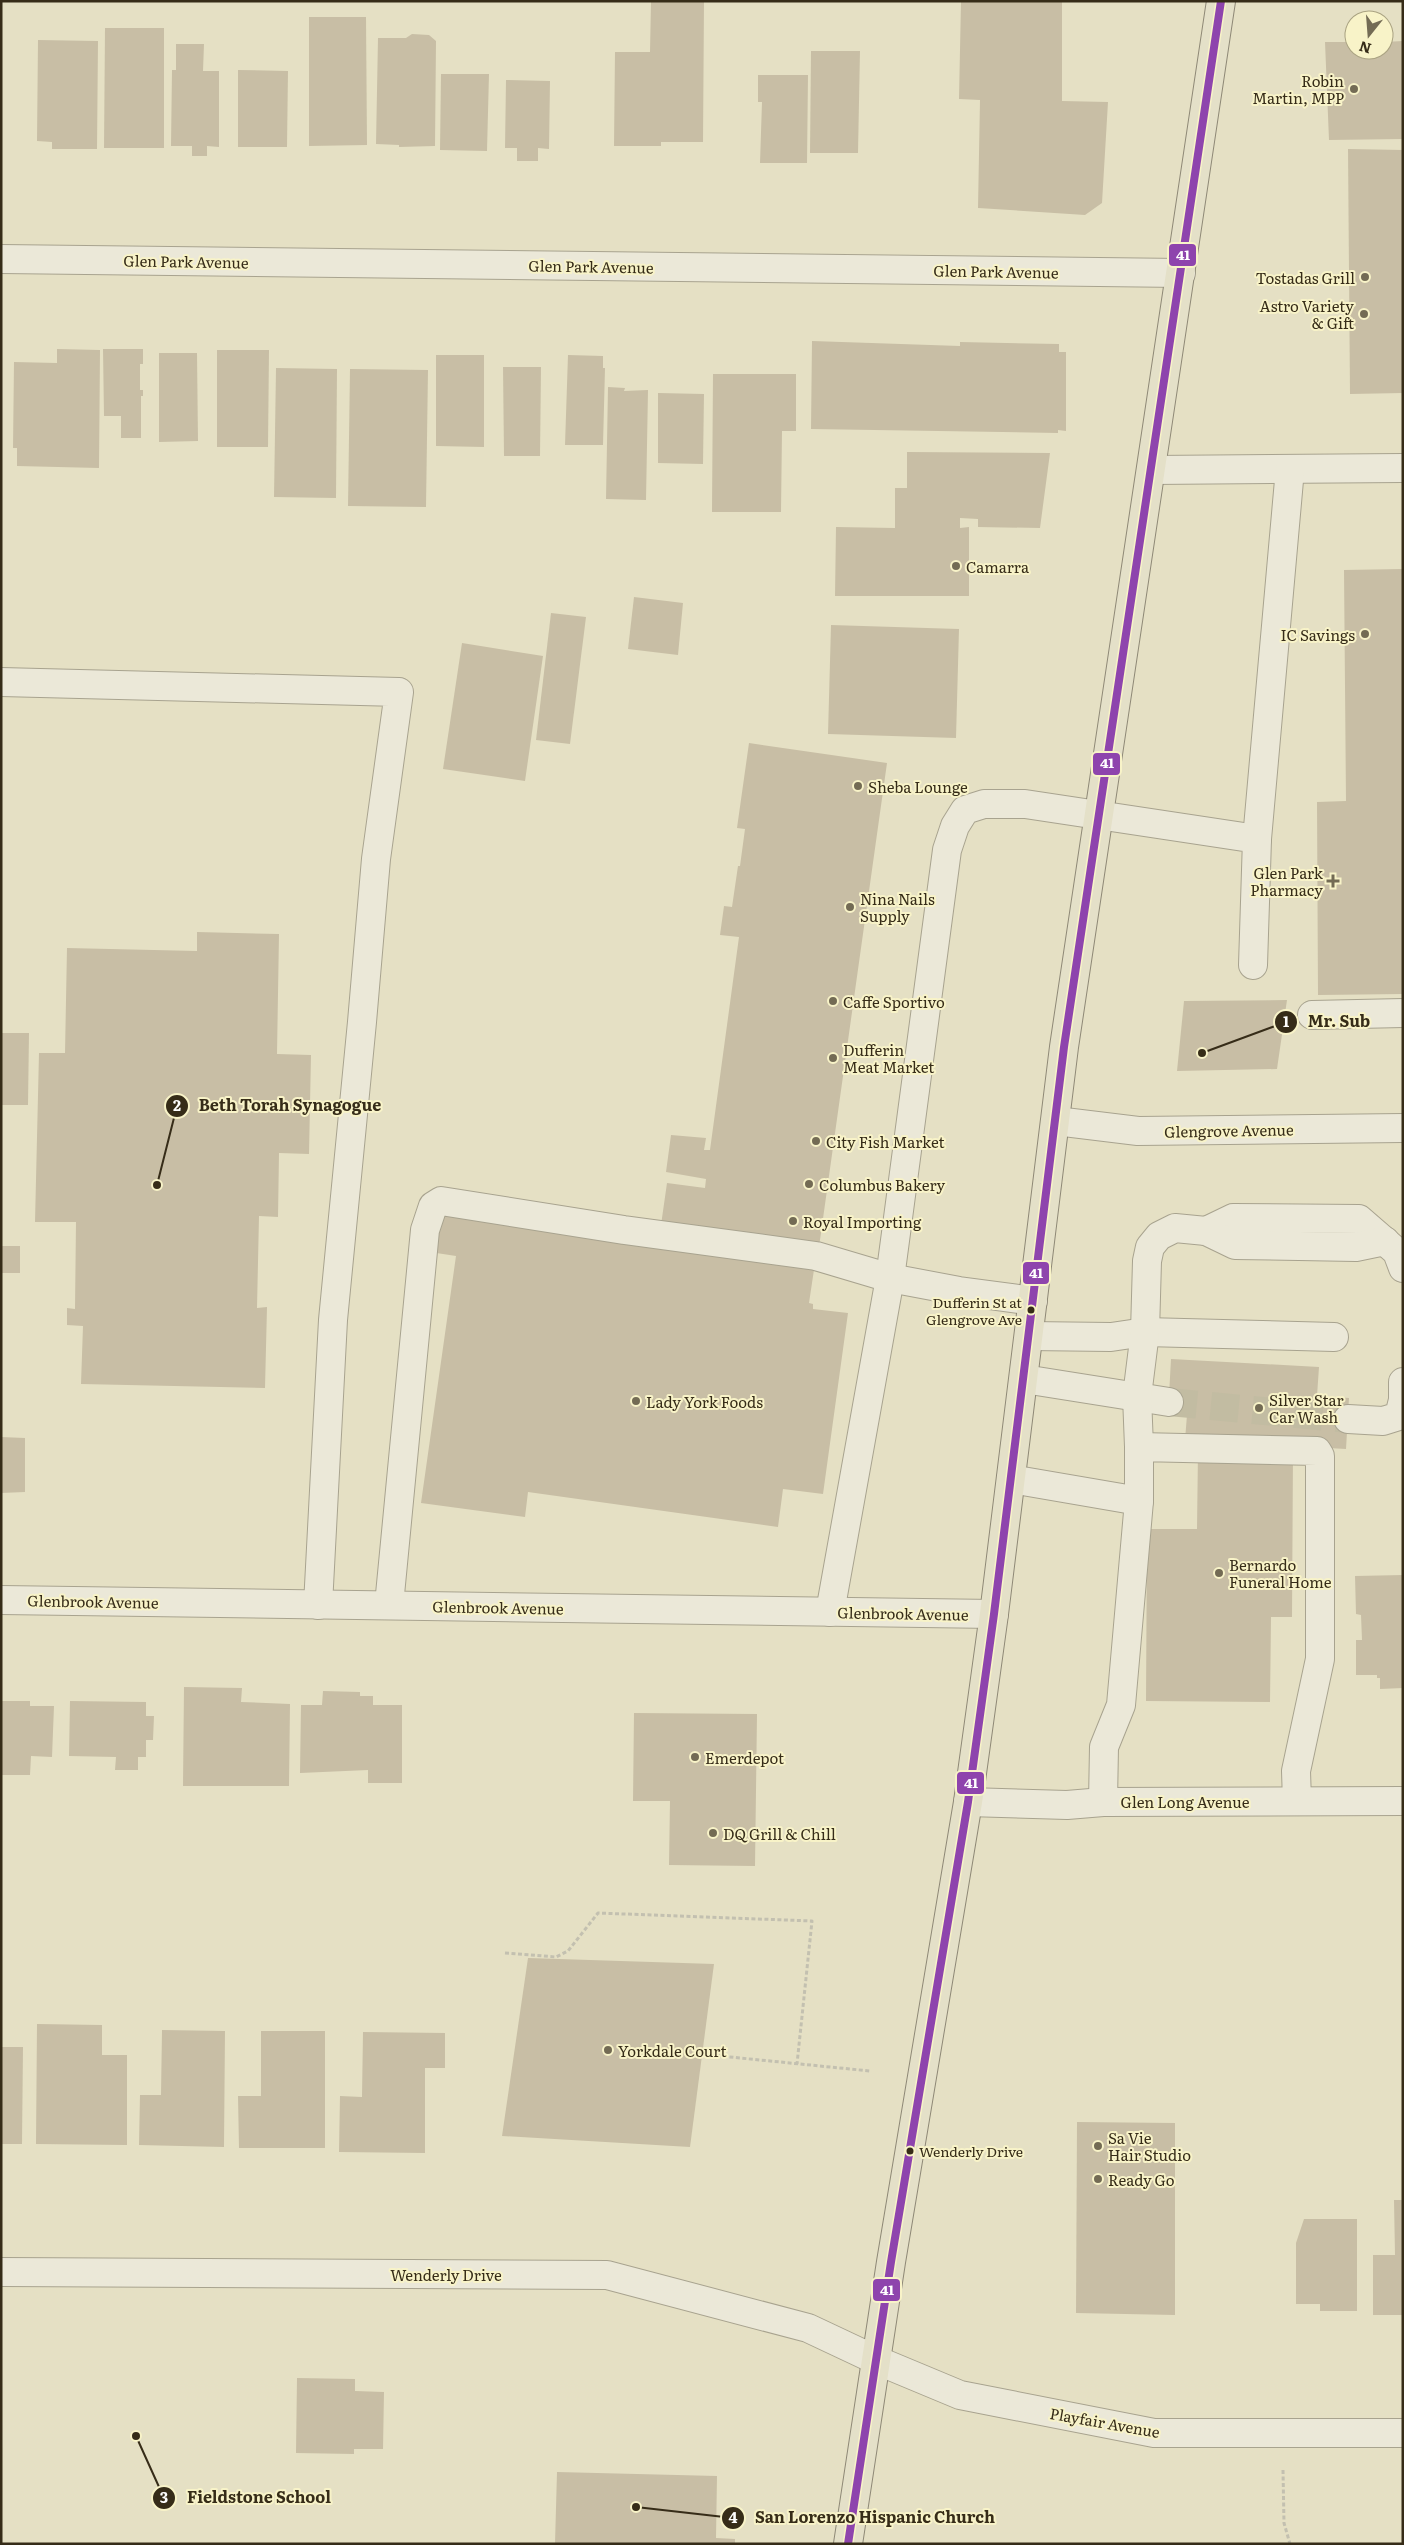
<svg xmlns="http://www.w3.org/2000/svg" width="1404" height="2545" font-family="Literata,serif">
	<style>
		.building { fill: #c8bea5 }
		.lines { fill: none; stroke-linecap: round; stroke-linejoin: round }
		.minor-tunnel { stroke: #c2bca2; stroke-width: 28; stroke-dasharray: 28 14; stroke-linecap: butt }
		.minor-casing { stroke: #a8a38f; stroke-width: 30 }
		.major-casing { stroke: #8e8876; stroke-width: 30 }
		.path { stroke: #c3c0b0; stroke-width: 3; stroke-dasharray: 4 2.5; stroke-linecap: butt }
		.minor { stroke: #ebe8d8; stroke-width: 28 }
		.major { stroke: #e4e0c8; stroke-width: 28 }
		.bus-1-casing { stroke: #f8f3c8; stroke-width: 11 }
		.bus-1 { stroke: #8e44ad; stroke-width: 8 }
		.poi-dot { fill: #736b54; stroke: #f8f3c8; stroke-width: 2 }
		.bus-dot { fill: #362c18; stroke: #f8f3c8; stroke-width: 2 }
		.labels { text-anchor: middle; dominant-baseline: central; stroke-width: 4; stroke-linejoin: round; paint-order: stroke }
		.bus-label { font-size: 14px; fill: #362c18; stroke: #f8f3c8; text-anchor: end }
		.poi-label { font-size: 15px; fill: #362c18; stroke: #f8f3c8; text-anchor: start }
		.street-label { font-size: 15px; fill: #362c18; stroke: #f8f3c8 }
		.leader { fill: none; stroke: #362c18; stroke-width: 2 }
		.callout-dot { fill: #362c18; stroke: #f8f3c8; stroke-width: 2 }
		.mark-label { font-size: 15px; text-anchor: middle; font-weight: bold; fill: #fff }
		.callout-label { font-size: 16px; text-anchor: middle; font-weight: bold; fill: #362c18; stroke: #f8f3c8; stroke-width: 4; stroke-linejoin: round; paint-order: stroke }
		.line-badge { stroke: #f8f3c8; stroke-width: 2 }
		.badge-label { font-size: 14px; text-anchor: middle; font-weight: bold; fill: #fff }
	</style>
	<rect width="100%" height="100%" fill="#e5e0c4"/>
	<g class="building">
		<polygon points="651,1 704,1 703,142 661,142 661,146 614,146 615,52 650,52"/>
		<polygon points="961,1 1062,1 1062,101 1108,102 1102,203 1085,215 978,208 980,100 959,99"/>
		<polygon points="309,17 366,17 367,145 309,146"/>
		<polygon points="105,28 164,28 164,148 104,148"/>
		<polygon points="412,34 429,35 436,41 435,146 399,147 399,145 376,144 378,38 406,38"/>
		<polygon points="38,40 98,41 97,149 52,149 52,142 37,141"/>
		<polygon points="1403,41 1403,139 1329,140 1325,42 1354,42 1354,50 1384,50 1384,42"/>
		<polygon points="176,44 204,44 203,71 219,71 219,147 207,146 207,156 192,156 192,146 171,146 172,70 176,70"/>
		<polygon points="811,51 860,51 858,153 810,153"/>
		<polygon points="238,70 288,71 287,147 238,147"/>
		<polygon points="441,74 489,74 487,151 440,150"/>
		<polygon points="758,75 808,75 807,163 760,163 762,102 758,102"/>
		<polygon points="506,80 550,81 549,149 538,148 538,161 517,161 517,148 505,148"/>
		<polygon points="1348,149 1403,150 1403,393 1350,394"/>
		<polygon points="812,341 960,346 960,342 1059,344 1059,352 1066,352 1066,431 1058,430 1058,433 811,429"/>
		<polygon points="57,349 100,350 99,468 17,466 17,448 13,448 14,362 57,363"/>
		<polygon points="103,349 143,349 143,364 140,364 140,390 143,390 143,396 141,396 141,438 121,438 121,416 104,416"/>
		<polygon points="217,350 269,350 268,447 217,447"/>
		<polygon points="159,353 197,353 198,441 159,442"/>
		<polygon points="436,355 484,355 484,447 436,446"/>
		<polygon points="568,355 603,356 603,368 605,368 603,445 565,445"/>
		<polygon points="503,367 541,367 540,456 504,456"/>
		<polygon points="276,368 337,369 336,498 274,497"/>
		<polygon points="350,369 428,370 426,507 348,506"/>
		<polygon points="713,374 796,374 796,431 782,431 781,512 712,512"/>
		<polygon points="608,387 625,388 624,391 648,390 646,500 606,499"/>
		<polygon points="658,393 704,394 703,464 658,463"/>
		<polygon points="907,452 1050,453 1040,528 978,527 978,519 960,518 960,528 969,527 969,596 835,596 836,527 895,528 895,488 907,488"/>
		<polygon points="1403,569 1403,994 1318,995 1317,802 1346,801 1344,570"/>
		<polygon points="634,597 683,603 678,655 628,649"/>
		<polygon points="551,613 586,617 570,744 536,740"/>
		<polygon points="831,625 959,629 956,738 828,734"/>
		<polygon points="462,643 543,656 525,781 443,769"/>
		<polygon points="749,743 887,763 819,1247 661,1225 667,1183 705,1188 706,1179 666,1172 671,1135 706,1138 704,1150 710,1150 739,937 720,935 724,906 732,907 738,866 740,866 745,829 737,828"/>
		<polygon points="197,932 279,934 277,1054 311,1055 309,1154 279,1153 278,1217 259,1216 257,1308 267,1307 265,1388 81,1384 83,1326 67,1325 67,1308 75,1309 76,1222 35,1222 39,1053 65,1053 67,948 197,951"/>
		<polygon points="1287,1000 1277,1069 1177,1071 1184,1001"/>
		<polygon points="1,1033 29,1033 28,1105 1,1105"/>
		<polygon points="437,1207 815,1263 809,1303 813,1304 813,1309 848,1313 823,1494 783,1489 778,1527 528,1492 525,1517 421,1503 456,1256 430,1252"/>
		<rect x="1" y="1246" width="19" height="27"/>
		<polygon points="1171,1359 1319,1367 1317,1396 1349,1398 1346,1449 1185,1440 1187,1415 1168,1414"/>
		<polygon points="1,1437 25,1438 25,1492 1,1493"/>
		<polygon points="1198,1451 1293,1452 1292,1617 1271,1617 1270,1702 1146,1701 1147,1529 1197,1529"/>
		<polygon points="1403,1575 1403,1688 1380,1689 1380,1678 1377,1678 1377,1675 1356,1675 1356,1640 1362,1640 1361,1615 1356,1614 1355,1576"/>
		<polygon points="184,1687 242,1688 241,1702 290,1704 289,1786 183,1786"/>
		<polygon points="323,1691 360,1692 360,1696 373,1696 373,1705 402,1705 402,1783 368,1783 368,1770 300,1773 301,1705 322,1705"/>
		<polygon points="1,1701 30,1701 30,1706 54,1706 52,1757 31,1756 30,1775 1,1775"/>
		<polygon points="70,1701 146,1702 146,1716 154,1716 153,1740 146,1740 146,1757 138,1757 138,1770 115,1770 116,1757 69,1756"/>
		<polygon points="634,1713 757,1714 755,1866 669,1865 670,1801 633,1801"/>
		<polygon points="528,1958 714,1964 690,2147 502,2136"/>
		<polygon points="37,2024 102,2025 102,2055 127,2055 127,2145 36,2144"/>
		<polygon points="162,2030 225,2031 224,2147 139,2145 140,2095 161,2095"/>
		<polygon points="261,2031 325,2031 325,2148 239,2148 238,2096 261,2096"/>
		<polygon points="363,2032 445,2033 445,2068 425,2068 425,2153 339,2152 340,2096 362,2097"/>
		<polygon points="1,2047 23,2047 22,2144 1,2144"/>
		<polygon points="1077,2122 1175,2123 1175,2315 1076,2313"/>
		<polygon points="1394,2200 1403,2200 1403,2315 1373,2315 1373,2255 1395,2255"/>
		<polygon points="1304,2219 1357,2219 1357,2311 1320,2311 1320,2304 1296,2304 1296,2243"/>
		<polygon points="297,2378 355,2379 355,2391 384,2392 383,2449 354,2449 354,2454 296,2453"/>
		<polygon points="557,2472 717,2476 716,2538 735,2539 735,2544 555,2544"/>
	</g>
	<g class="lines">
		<polyline class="minor-tunnel" points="1169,1402 1348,1419"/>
		<defs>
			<g id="minor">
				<polyline points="1,259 1181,273"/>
				<polyline points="1152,470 1403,468"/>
				<polyline points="1,682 399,692 376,859 362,1022 333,1320 318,1605"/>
				<polyline points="1257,839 1290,469"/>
				<polyline points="1312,1015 1403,1013"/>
				<polyline points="1056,1121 1138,1131 1403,1128"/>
				<polyline points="1206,1231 1233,1218 1359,1219 1397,1252 1403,1268"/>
				<polyline points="1029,1336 1111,1337 1145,1332 1334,1337"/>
				<polyline points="1024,1379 1169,1402"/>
				<polyline points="1348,1419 1383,1421 1399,1416 1403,1400 1403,1382"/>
				<polyline points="1139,1447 1137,1396 1145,1332 1147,1261 1150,1247 1159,1236 1175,1228 1206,1231 1235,1245 1356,1247 1385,1241"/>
				<polyline points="1011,1479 1139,1501 1139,1447 1317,1451 1320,1456 1320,1659 1296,1771 1297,1801"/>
				<polyline points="1,1600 994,1614"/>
				<polyline points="389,1605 425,1230 433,1206 441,1201 624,1230 816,1256 890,1278 959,1291 1033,1301"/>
				<polyline points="830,1612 890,1278 947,850 955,826 965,810 984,804 1025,804 1257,839 1253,965"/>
				<polyline points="968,1802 1067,1805 1103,1802 1403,1801"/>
				<polyline points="1103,1802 1104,1747 1121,1705 1139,1501"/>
				<polyline points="1,2272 607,2275 808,2328 876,2360 960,2395 1154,2433 1403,2433"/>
			</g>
			<polyline id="major" points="848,2544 891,2262 968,1802 994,1614 1064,1047 1221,1"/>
		</defs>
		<use href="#minor" class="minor-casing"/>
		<use href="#major" class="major-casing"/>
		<g class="path">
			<polyline points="505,1953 556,1957 568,1951 598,1913 812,1921 797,2064"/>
			<polyline points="710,2055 870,2071"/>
			<polyline points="1283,2470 1284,2523 1290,2544"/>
		</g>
		<use href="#minor" class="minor"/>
		<use href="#major" class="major"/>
		<defs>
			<polyline id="bus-1" points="848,2544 891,2262 968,1802 994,1614 1064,1047 1221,1"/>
		</defs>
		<use href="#bus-1" class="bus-1-casing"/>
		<use href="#bus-1" class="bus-1"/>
	</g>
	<g class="poi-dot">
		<circle cx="1354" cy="89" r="5"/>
		<circle cx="1365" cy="277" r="5"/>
		<circle cx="1364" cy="314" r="5"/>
		<circle cx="956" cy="566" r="5"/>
		<circle cx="1365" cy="634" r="5"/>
		<circle cx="858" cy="786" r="5"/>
		<path d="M1330.5 873.5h5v5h5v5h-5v5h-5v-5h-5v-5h5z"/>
		<circle cx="850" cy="907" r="5"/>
		<circle cx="833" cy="1001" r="5"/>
		<circle cx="833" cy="1058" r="5"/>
		<circle cx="816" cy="1141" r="5"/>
		<circle cx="809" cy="1184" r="5"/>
		<circle cx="793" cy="1221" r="5"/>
		<circle cx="636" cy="1401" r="5"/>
		<circle cx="1259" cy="1408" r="5"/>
		<circle cx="1219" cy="1573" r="5"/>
		<circle cx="695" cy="1757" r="5"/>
		<circle cx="713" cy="1833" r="5"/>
		<circle cx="608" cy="2050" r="5"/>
		<circle cx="1098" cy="2146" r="5"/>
		<circle cx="1098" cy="2179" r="5"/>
	</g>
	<g class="bus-dot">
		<circle cx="1031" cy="1310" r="4.5"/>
		<circle cx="910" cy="2151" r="4.5"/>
	</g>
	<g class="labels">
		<g class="bus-label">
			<text x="1022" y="1302">Dufferin St at<tspan x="1022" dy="17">Glengrove Ave</tspan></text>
			<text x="919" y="2151" text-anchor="start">Wenderly Drive</text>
		</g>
		<g class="poi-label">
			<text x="1344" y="80" text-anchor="end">Robin<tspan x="1344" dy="17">Martin, MPP</tspan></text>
			<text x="1355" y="277" text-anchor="end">Tostadas Grill</text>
			<text x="1354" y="305" text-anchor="end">Astro Variety<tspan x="1354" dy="17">&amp; Gift</tspan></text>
			<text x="966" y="566">Camarra</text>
			<text x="1355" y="634" text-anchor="end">IC Savings</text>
			<text x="868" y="786">Sheba Lounge</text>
			<text x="1323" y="872" text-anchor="end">Glen Park<tspan x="1323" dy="17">Pharmacy</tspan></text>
			<text x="860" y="898">Nina Nails<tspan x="860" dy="17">Supply</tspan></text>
			<text x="843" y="1001">Caffe Sportivo</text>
			<text x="843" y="1049">Dufferin<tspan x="843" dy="17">Meat Market</tspan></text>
			<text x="826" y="1141">City Fish Market</text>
			<text x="819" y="1184">Columbus Bakery</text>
			<text x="803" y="1221">Royal Importing</text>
			<text x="1269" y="1399">Silver Star<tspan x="1269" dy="17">Car Wash</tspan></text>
			<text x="646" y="1401">Lady York Foods</text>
			<text x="1229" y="1564">Bernardo<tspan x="1229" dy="17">Funeral Home</tspan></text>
			<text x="705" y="1757">Emerdepot</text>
			<text x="723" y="1833">DQ Grill &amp; Chill</text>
			<text x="618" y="2050">Yorkdale Court</text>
			<text x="1108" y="2137">Sa Vie<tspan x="1108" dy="17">Hair Studio</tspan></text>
			<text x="1108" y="2179">Ready Go</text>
		</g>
		<g class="street-label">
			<text transform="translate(186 261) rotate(1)">Glen Park Avenue</text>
			<text transform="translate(591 266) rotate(1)">Glen Park Avenue</text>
			<text transform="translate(996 271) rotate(1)">Glen Park Avenue</text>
			<text transform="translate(1229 1130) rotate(-1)">Glengrove Avenue</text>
			<text transform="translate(93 1601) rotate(1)">Glenbrook Avenue</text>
			<text transform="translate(498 1607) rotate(1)">Glenbrook Avenue</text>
			<text transform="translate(903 1613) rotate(1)">Glenbrook Avenue</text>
			<text x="1185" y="1801">Glen Long Avenue</text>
			<text x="446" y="2274">Wenderly Drive</text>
			<text transform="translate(1105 2422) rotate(10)">Playfair Avenue</text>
		</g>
	</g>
	<path class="leader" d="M1202 1053L1286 1022M157 1185L177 1106M136 2436L164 2498M636 2507L733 2518"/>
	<g class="callout-dot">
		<circle cx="1202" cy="1053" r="5"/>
		<circle cx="157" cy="1185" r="5"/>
		<circle cx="136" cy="2436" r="5"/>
		<circle cx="636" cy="2507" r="5"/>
		<circle cx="1286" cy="1022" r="12"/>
		<circle cx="177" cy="1106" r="12"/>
		<circle cx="164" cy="2498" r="12"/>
		<circle cx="733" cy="2518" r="12"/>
	</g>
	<g class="mark-label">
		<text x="1286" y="1027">1</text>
		<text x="177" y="1111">2</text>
		<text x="164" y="2503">3</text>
		<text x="733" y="2523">4</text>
	</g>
	<g class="callout-label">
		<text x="1339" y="1027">Mr. Sub</text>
		<text x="290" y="1111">Beth Torah Synagogue</text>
		<text x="259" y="2503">Fieldstone School</text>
		<text x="875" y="2523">San Lorenzo Hispanic Church</text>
	</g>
	<g class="line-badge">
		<rect x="1168" y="243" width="29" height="24" rx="5" fill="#8e44ad"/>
		<rect x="1092" y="752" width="29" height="24" rx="5" fill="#8e44ad"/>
		<rect x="1022" y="1261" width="28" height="24" rx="5" fill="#8e44ad"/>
		<rect x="956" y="1771" width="29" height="24" rx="5" fill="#8e44ad"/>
		<rect x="872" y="2278" width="29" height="24" rx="5" fill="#8e44ad"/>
	</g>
	<g class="badge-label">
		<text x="1183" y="260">41</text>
		<text x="1107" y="768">41</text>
		<text x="1036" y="1278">41</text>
		<text x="971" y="1788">41</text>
		<text x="887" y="2295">41</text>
	</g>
	<rect width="1404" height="2545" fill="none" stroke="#362c18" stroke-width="5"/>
	<g transform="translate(1369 35) rotate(197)"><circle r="24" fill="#f8f3c8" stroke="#aaa382"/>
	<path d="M0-4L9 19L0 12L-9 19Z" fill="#736b54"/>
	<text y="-8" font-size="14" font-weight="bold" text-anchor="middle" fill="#362c18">N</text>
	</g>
</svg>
